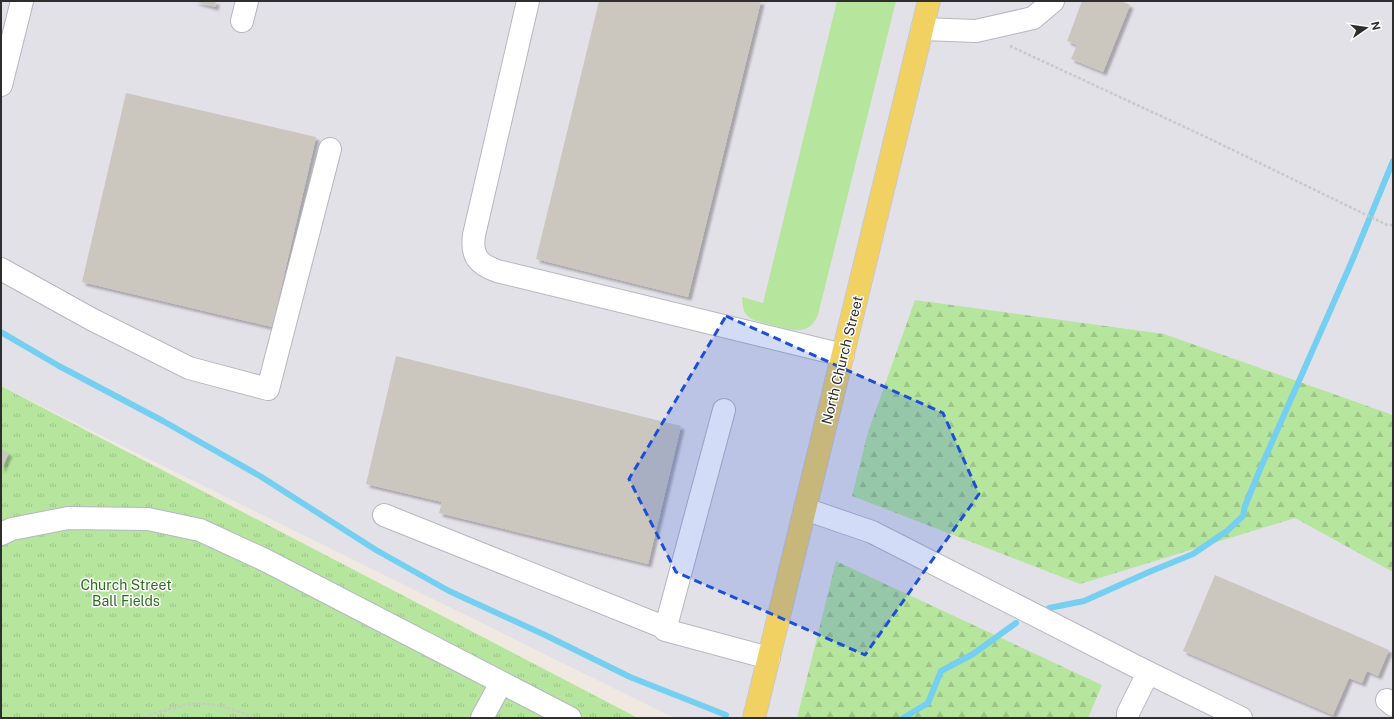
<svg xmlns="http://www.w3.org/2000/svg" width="1394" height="719" font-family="'Public Sans',sans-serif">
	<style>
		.industrial { fill: #e3e1e8 }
		.grass { fill: #b6e59e }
		.forest { fill: url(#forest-firs) }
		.park { fill: url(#park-tufts) }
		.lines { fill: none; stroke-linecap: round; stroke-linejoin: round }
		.stream { stroke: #75cff0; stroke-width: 6 }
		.building { fill: #cbc7bf; filter: url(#shadow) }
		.minor-casing { stroke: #b4b7c1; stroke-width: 24 }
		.major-casing { stroke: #c9c9c9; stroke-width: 24 }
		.path { stroke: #c9c9c9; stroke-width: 2.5; stroke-dasharray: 3 2; stroke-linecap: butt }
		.minor { stroke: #fff; stroke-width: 22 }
		.major { stroke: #f2d163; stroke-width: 22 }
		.marked { fill: #1d4ed8; fill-opacity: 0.2; stroke: #1d4ed8; stroke-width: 3; stroke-dasharray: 8 5; stroke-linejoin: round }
		.labels { text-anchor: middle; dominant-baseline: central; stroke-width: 3; stroke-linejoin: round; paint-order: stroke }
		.street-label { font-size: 14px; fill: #2e2e2e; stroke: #fff }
		.park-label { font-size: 14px; fill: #2c6e1b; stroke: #fff }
	</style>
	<defs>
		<pattern id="forest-firs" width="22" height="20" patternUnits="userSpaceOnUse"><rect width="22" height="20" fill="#b6e59e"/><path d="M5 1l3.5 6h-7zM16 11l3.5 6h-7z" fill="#9dc588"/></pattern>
		<pattern id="park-tufts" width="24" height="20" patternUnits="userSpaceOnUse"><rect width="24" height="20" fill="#b6e59e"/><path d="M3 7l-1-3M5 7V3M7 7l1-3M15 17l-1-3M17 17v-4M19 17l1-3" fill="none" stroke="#9dc588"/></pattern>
		<filter id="shadow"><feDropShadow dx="3.5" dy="3.5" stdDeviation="1" flood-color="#0004"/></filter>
	</defs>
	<rect width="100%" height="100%" fill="#efe9e1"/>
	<polygon class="industrial" points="1,1 1393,1 1393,718 674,718 1,386"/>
	<path class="grass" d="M 837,1 L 896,1 L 818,315 C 808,337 791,330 772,325 C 765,323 755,322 749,317 C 742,312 743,305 742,297 L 763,303 Z"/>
	<g class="forest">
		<polygon points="915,300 1164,334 1393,415 1393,572 1295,518 1080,584 852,496 868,432"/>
		<polygon points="836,561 1102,685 1088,718 797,718"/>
	</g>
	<polygon class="park" points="1,386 638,718 1,718"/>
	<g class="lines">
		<g class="stream">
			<polyline points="1,332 59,366 163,421 260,476 376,550 449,591 545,635 630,677 726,715"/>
			<polyline points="1049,608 1084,601 1149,572 1193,554 1227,531 1243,516 1245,506 1261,467 1352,261 1393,161"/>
			<polyline points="903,718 928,703 941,671 973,654 1016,623"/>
		</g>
	</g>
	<g class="building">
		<polygon points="193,1 216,1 215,7"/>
		<polygon points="599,1 761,1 688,297 536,259"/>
		<polygon points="1082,1 1121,1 1130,5 1103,72 1071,59 1077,45 1067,41"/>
		<polygon points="126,93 316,137 272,327 82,282"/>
		<polygon points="396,356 681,426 648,564 439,513 442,502 366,484"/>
		<polygon points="1,449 9,453 1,470"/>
		<polygon points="1215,575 1389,650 1378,676 1367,671 1362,683 1349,678 1333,715 1183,651"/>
	</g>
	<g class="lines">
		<defs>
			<g id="minor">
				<path d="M 528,1 L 474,235 C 471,256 478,264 497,271 L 843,355"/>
				<polyline points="242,21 247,1"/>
				<polyline points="922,29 976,31 1033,18 1053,1"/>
				<polyline points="1,85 22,1"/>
				<polyline points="1,269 93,320 189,368 268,389 330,149"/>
				<polyline points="724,410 665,630 769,658"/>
				<polyline points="805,509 872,532 1141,669 1241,718"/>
				<polyline points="384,515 666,628"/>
				<polyline points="1,534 12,529 68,518 148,519 200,530 265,560 570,718"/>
				<polyline points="1387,700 1393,705"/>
				<polyline points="482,718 501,683"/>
				<polyline points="1128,718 1128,713 1148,673"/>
			</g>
			<polyline id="major" points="754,718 929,1"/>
		</defs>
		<use href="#minor" class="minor-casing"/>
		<use href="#major" class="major-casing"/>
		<g class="path">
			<polyline points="1010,46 1206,137 1383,223 1387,225 1393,225"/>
			<path d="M 145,718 C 154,713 163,710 174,708 C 179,707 184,704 189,704 C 209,701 236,709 253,718"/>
		</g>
		<use href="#minor" class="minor"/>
		<use href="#major" class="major"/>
	</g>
	<path class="marked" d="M 726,316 L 943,413 L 979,494 L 865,655 L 676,572 L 629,479 Z"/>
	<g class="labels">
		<g class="street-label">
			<text transform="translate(842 360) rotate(-76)">North Church Street</text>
		</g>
		<g class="park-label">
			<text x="126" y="585">Church Street<tspan x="126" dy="16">Ball Fields</tspan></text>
		</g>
	</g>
	<rect width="1394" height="719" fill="none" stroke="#2e2e2e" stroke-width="4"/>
	<g transform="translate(1366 28) rotate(77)" stroke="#ffffff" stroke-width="3" paint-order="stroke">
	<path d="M0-3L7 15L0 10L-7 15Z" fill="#2e2e2e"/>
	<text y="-6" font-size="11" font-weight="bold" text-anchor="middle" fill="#2e2e2e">N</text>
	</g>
</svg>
